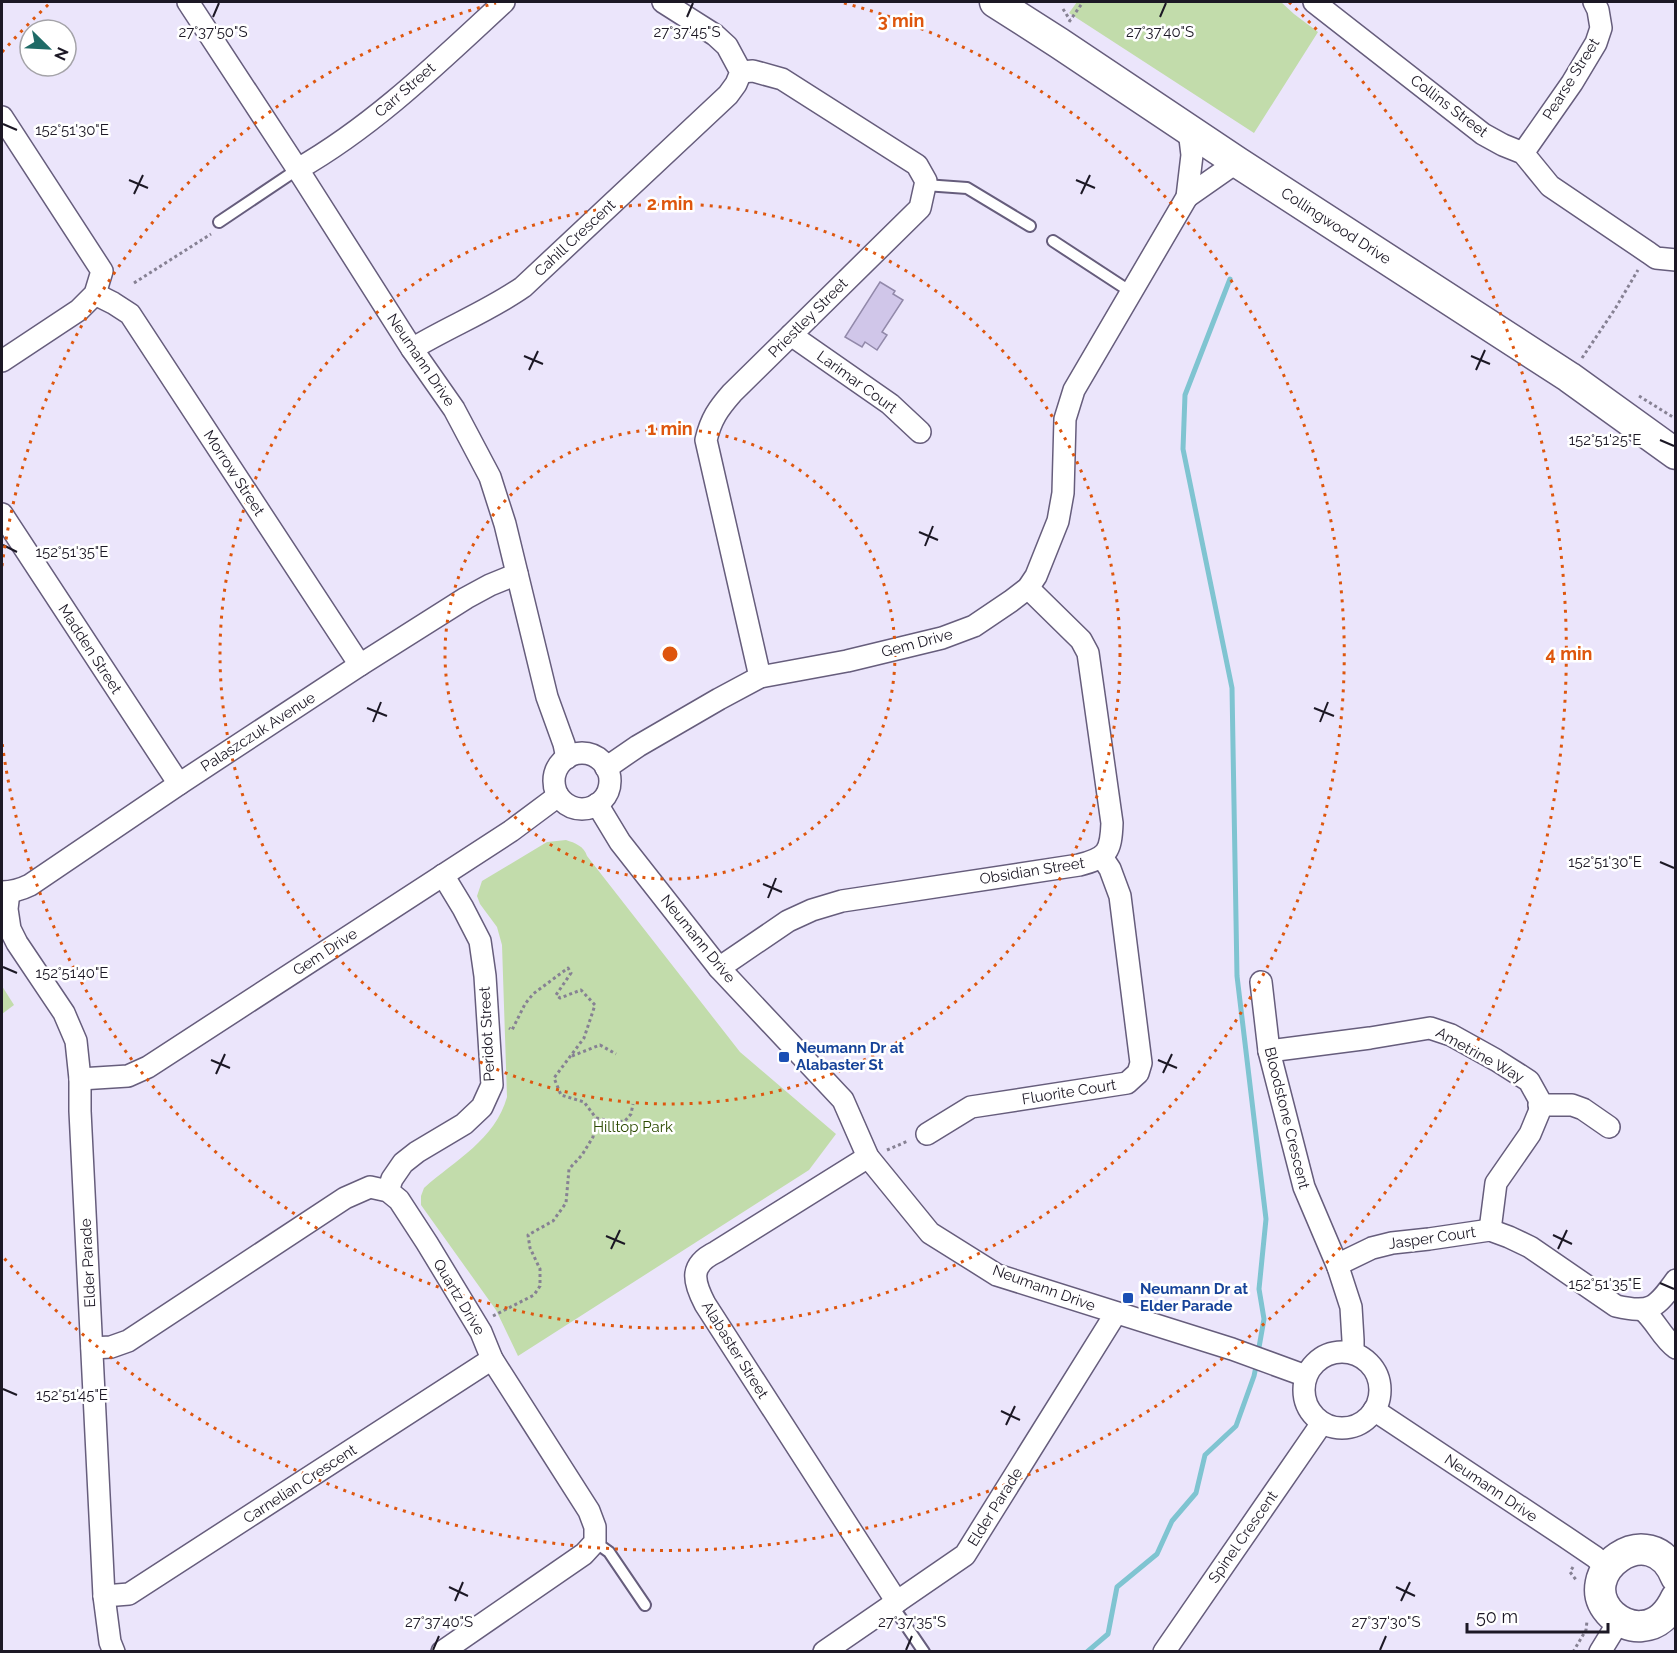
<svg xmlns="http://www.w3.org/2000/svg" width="1677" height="1653" font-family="Raleway,sans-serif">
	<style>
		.green { fill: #c2dcab }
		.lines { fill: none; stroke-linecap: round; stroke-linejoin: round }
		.stream { stroke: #7fc4d1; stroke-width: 5 }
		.building { fill: #d0c6e9; stroke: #9289aa; stroke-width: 1.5 }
		.lane-casing { stroke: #665d7c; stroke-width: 14 }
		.street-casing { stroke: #665d7c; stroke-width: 24 }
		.secondary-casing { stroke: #665d7c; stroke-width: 33 }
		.path { stroke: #868193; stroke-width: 3; stroke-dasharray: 3 3; stroke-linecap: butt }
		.lane { stroke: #fff; stroke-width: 10 }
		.street { stroke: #fff; stroke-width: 21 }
		.secondary { stroke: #fff; stroke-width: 30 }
		.ticks { fill: none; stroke: #1c1825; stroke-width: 2 }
		.ring { fill: none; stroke: #de560d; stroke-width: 3; stroke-dasharray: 3 6 }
		.transit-dot { fill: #1a4fb4; stroke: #fff; stroke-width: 2 }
		.labels { text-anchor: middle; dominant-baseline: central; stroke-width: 5; stroke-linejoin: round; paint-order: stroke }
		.street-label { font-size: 15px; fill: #1c1825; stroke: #fff }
		.transit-label { font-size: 15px; font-weight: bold; fill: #164399; stroke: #fff; text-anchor: start }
		.park-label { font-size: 15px; fill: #2c4a00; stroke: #fff }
		.ticks-label { font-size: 15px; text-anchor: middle; fill: #1c1825; stroke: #fff; stroke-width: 5; stroke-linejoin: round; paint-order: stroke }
		.centre { fill: #de560d; stroke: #fff; stroke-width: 3 }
		.ring-label { font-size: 18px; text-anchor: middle; font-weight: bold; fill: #de560d; stroke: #fff; stroke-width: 5; stroke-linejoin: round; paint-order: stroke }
	</style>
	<rect width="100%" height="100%" fill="#ebe5fb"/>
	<g class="green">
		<polygon points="1077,2 1281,2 1294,14 1318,32 1254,133 1069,13"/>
		<path d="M 566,840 C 575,843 584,846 587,856 L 740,1052 L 836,1134 L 809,1170 L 518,1356 L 496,1310 L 421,1205 L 421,1196 L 424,1188 C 455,1160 495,1140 507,1097 L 502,945 L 497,927 L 480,904 L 477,896 L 482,881 L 547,842 Z"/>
		<polygon points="2,986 14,1005 2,1014"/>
	</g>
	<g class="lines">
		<g class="stream">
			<polyline points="1230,279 1185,395 1183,449 1232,688 1237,976 1266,1219 1259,1289 1264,1319 1258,1353"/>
			<polyline points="1087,1652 1108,1634 1117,1587 1157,1554 1172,1521 1196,1493 1205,1455 1236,1426 1254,1376 1257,1362"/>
		</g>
	</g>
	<polygon class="building" points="880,282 895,291 893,294 903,300 882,332 887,335 877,350 865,342 862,347 845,337"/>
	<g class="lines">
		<defs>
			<g id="lane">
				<polyline points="925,185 967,188 1030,226"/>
				<polyline points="219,222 298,169"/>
				<polyline points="1053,241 1131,292"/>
				<polyline points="595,1542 609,1552 645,1605"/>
				<polyline points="892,1605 924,1652"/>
			</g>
			<g id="street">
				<polyline points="188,2 302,176 412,349 454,409 490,477 505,524 547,697 564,744 567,758"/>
				<polyline points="1314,2 1483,134 1503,145 1523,153 1550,186 1649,253 1656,258 1676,260"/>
				<path d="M 741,72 L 753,71 L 782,79 L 917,165 L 926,181 L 920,208 L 732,393 C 718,409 711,419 706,440 L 760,677"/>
				<polyline points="2,117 102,271 95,294 79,310 2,361"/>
				<polyline points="1523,153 1572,83 1596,43 1601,28 1598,10 1594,2"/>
				<path d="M 298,169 C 375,125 439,62 504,2"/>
				<polyline points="1187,197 1237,162"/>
				<polyline points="95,294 113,303 130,314 360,665"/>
				<polyline points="791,335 890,404 920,432"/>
				<path d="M 412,349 C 448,327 489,311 523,287 L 728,95 L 736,84 L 741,72 L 727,46 L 715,35 L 663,2"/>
				<polyline points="2,514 179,784"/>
				<circle cx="582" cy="781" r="28"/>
				<polyline points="606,768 638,746 719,699 760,677 847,661 942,638 974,626 1011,601 1028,588 1036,576 1058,521 1063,493 1065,419 1074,390 1187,197 1192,155 1189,130"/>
				<polyline points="597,804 620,842 719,968 843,1100 868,1157 930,1233 997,1275 1232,1349 1306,1376"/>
				<path d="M 2,892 C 12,892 20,890 30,885 L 179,784 L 360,665 L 466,598 L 490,585 L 517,574"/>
				<polyline points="9,892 7,909 10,929 17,943 64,1013 76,1041 80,1079 80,1111 104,1596 110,1642 114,1652"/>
				<path d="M 719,968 L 788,921 L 812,910 L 842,901 L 1079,865 C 1107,858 1111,852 1112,823 L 1088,653 L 1081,640 L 1028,588"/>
				<polyline points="1261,982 1269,1051 1304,1187 1338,1267 1351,1307 1353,1340 1353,1353"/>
				<polyline points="1269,1051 1370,1038 1430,1028 1451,1035 1496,1060 1529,1081 1539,1099 1540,1110 1530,1134 1496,1183 1490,1230"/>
				<polyline points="80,1079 128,1076 148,1067 511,831 558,796"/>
				<polyline points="1539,1105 1572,1105 1583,1109 1609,1127"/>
				<polyline points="927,1134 971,1107 1127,1083 1138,1073 1141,1063 1120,896 1110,869 1102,857"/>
				<path d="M 868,1157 L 716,1252 C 689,1265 693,1281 705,1304 L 897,1602"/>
				<polyline points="388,1191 392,1179 403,1163 417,1152 464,1124 482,1107 492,1085 485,976 480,941 463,908 443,875"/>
				<path d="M 1338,1267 L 1343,1262 L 1372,1248 L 1392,1243 L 1429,1239 L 1490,1230 L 1509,1237 L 1530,1247 L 1616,1306 C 1651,1314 1656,1308 1676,1280"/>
				<path d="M 1643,1310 C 1656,1321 1662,1338 1676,1348"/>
				<polyline points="92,1348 111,1347 128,1341 345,1198 370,1187 388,1191 399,1200 427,1243 481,1332 492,1359 589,1511 595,1527 595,1542 584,1554 442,1652"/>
				<circle cx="1342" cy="1390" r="38"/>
				<polyline points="1374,1410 1564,1536 1595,1557 1607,1568"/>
				<polyline points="104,1596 129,1594 492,1359"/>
				<polyline points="824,1652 965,1555 1116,1313"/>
				<polyline points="1164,1652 1322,1423"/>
				<polyline points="1600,1652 1619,1621"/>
			</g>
			<g id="secondary">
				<polyline points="995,2 1059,43 1237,162 1569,377 1676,454"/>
				<path d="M 1676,1577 C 1651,1514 1570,1574 1612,1615 C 1620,1622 1631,1627 1642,1626 C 1658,1625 1669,1613 1676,1598"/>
			</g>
		</defs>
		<use href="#lane" class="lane-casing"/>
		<use href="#street" class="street-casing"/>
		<use href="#secondary" class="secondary-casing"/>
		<g class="path">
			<polyline points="1063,9 1070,20"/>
			<polyline points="1069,22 1083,2"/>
			<polyline points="134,283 211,234"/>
			<polyline points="1582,358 1615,309 1638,270"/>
			<polyline points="1639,396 1676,419"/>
			<polyline points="572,1056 600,1045 616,1054"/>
			<polyline points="596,1118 616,1122 625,1121 631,1114 633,1104"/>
			<polyline points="887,1150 908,1141"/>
			<polyline points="493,1316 534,1295 540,1286 540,1269 530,1248 528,1235 553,1221 566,1203 569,1169 582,1155 593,1137 596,1118 584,1102 561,1095 554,1078 584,1038 595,1005 581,990 560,998 556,995 571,973 568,968 533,994 525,1004 512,1030 509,1028"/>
			<polyline points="1573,1567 1570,1572 1577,1581"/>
			<polyline points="1573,1652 1586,1630 1587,1621"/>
		</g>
		<use href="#lane" class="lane"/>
		<use href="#street" class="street"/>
		<use href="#secondary" class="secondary"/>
	</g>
	<path class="ticks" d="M 213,17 L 219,3M 687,17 L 693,3M 1160,17 L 1166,3M 3,124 L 17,130M 129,180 L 148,188M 1076,180 L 1095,188M 134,194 L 143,175M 1081,194 L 1090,175M 524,356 L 543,364M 1471,356 L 1490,364M 529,370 L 538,351M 1476,370 L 1485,350M 1660,440 L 1674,446M 919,532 L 938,540M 3,545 L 17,552M 925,546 L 933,526M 367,708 L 387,716M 1314,708 L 1334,716M 373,722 L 381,702M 1320,722 L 1328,702M 1660,862 L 1674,868M 763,884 L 782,892M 768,898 L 776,878M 3,967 L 17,973M 211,1060 L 230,1068M 1158,1060 L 1177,1068M 1163,1073 L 1172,1054M 216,1074 L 225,1054M 1553,1235 L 1572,1244M 606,1236 L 625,1244M 611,1249 L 620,1230M 1558,1249 L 1567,1230M 1660,1283 L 1674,1289M 3,1389 L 17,1395M 1001,1411 L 1020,1420M 1006,1425 L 1015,1406M 449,1587 L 468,1596M 1396,1587 L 1415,1596M 455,1601 L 463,1582M 1401,1601 L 1410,1582M 433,1650 L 439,1636M 906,1650 L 912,1636M 1380,1650 L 1386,1636"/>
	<g class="ring">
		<circle cx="670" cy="654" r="225"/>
		<circle cx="670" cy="654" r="450"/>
		<path d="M2 566A674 674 0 0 1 496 3M844 3A674 674 0 1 1 2 742"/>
		<path d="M2 52A899 899 0 0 1 51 2M1289 2A899 899 0 1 1 2 1256"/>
	</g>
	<g class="transit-dot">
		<rect x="778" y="1051" width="12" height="12" rx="3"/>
		<rect x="1122" y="1292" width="12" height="12" rx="3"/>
	</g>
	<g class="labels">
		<g class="street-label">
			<text transform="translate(1571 79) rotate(-58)">Pearse Street</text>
			<text transform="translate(405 90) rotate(-41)">Carr Street</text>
			<text transform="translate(1449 106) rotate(37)">Collins Street</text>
			<text transform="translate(1336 226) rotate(33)">Collingwood Drive</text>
			<text transform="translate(575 238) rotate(-43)">Cahill Crescent</text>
			<text transform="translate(808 318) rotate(-45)">Priestley Street</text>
			<text transform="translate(421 360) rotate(56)">Neumann Drive</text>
			<text transform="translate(857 382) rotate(36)">Larimar Court</text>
			<text transform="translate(234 473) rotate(57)">Morrow Street</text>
			<text transform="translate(917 643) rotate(-15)">Gem Drive</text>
			<text transform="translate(90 649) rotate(57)">Madden Street</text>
			<text transform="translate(258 732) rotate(-33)">Palaszczuk Avenue</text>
			<text transform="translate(1032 871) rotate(-9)">Obsidian Street</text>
			<text transform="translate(698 939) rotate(51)">Neumann Drive</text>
			<text transform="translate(325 952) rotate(-33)">Gem Drive</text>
			<text transform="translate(487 1034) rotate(-93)">Peridot Street</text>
			<text transform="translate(1480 1055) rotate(29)">Ametrine Way</text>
			<text transform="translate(1069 1092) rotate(-9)">Fluorite Court</text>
			<text transform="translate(1287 1118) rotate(76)">Bloodstone Crescent</text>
			<text transform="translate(1432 1238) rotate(-8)">Jasper Court</text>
			<text transform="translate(88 1263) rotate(-93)">Elder Parade</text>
			<text transform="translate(1044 1288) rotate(20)">Neumann Drive</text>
			<text transform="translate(459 1297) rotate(59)">Quartz Drive</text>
			<text transform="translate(735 1350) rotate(58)">Alabaster Street</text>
			<text transform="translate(300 1484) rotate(-33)">Carnelian Crescent</text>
			<text transform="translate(1491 1488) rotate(34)">Neumann Drive</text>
			<text transform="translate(995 1507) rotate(-58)">Elder Parade</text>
			<text transform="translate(1243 1537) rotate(-55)">Spinel Crescent</text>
		</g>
		<g class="transit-label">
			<text x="796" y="1048">Neumann Dr at<tspan x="796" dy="17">Alabaster St</tspan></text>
			<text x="1140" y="1289">Neumann Dr at<tspan x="1140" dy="17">Elder Parade</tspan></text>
		</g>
		<g class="park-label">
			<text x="633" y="1127">Hilltop Park</text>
		</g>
	</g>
	<g class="ticks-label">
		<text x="213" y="37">27°37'50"S</text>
		<text x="1160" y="37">27°37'40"S</text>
		<text x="687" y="37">27°37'45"S</text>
		<text x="72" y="135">152°51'30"E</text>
		<text x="1605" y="445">152°51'25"E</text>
		<text x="72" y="557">152°51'35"E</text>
		<text x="1605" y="867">152°51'30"E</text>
		<text x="72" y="978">152°51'40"E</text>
		<text x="1605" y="1289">152°51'35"E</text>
		<text x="72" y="1400">152°51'45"E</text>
		<text x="439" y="1627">27°37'40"S</text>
		<text x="912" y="1627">27°37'35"S</text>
		<text x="1386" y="1627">27°37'30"S</text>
	</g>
	<circle cx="670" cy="654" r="9" class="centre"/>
	<g class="ring-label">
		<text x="901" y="27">3 min</text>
		<text x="670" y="210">2 min</text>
		<text x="670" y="435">1 min</text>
		<text x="1569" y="660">4 min</text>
	</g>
	<rect width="1677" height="1653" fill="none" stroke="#1c1825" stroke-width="6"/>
	<g transform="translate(48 48) rotate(114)"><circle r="28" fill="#ffffff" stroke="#a4a3a8" stroke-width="1.5"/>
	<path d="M0-4.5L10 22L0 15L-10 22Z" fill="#1f6b67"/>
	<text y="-9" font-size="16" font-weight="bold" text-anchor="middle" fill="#1c1825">N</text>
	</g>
	<path d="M1467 1623v9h141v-9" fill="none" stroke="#1c1825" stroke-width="3"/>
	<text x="1476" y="1623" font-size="18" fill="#1c1825" stroke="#ffffff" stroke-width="4.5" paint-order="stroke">50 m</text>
</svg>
